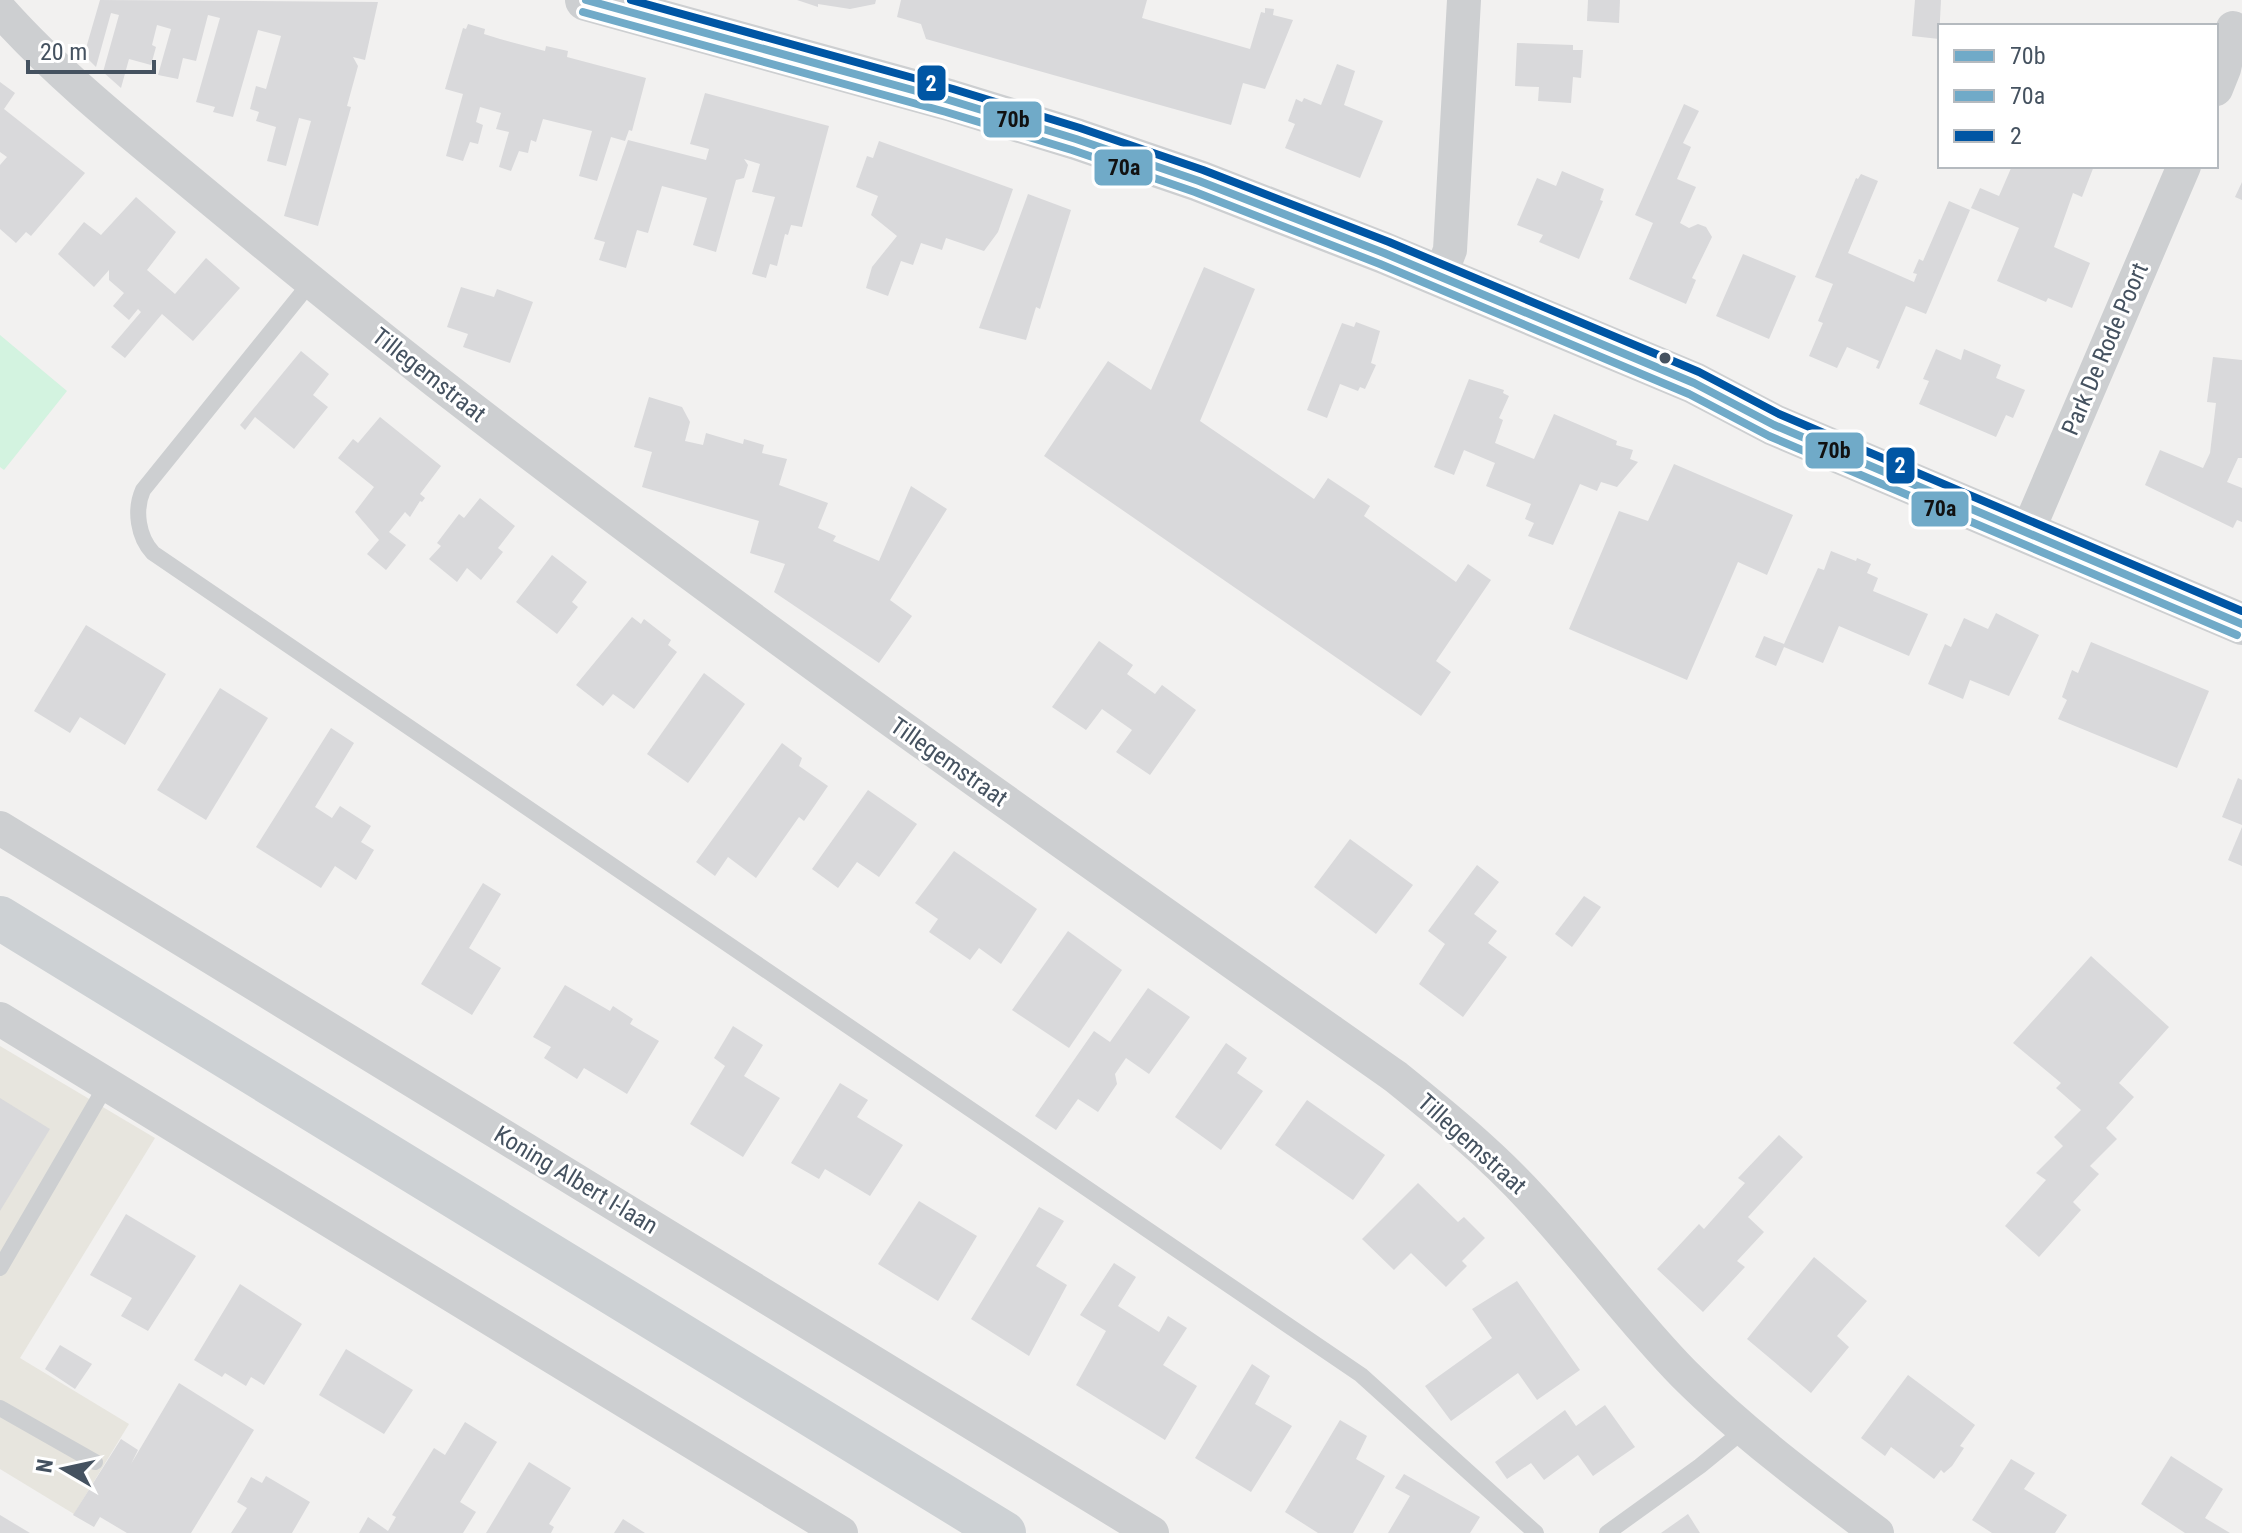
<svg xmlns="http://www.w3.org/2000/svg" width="2242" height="1533" font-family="'Roboto Condensed',sans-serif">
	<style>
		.commercial { fill: #e7e5de }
		.green { fill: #d3f3e0 }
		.building { fill: #d9d9db }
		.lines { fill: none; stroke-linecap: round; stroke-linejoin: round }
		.service { stroke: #cdcfd1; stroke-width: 16 }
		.minor { stroke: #cdcfd1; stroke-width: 34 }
		.tertiary { stroke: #cdcfd1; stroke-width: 42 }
		.secondary { stroke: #cdd1d4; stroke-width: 44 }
		.bus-1-casing { stroke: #fff; stroke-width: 14 }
		.bus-2-casing { stroke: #fff; stroke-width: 14 }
		.bus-3-casing { stroke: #fff; stroke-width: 14 }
		.bus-1 { stroke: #70aac8; stroke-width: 8 }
		.bus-2 { stroke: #70aac8; stroke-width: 8 }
		.bus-3 { stroke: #0056a4; stroke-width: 8 }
		.bus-dot { fill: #455260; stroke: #fff; stroke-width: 3 }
		.labels { text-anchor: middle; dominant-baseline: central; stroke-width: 6; stroke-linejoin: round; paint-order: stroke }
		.street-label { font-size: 24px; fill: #455260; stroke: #fff }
		.line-badge { stroke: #fff; stroke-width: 3 }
		.badge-label { font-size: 22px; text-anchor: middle; font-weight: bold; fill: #fff }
		.pale-badge-label { font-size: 22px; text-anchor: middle; font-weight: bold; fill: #111 }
	</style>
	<rect width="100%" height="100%" fill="#f2f1f0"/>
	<polygon class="commercial" points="0,1046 155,1138 20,1358 129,1424 74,1514 0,1469"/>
	<polygon class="green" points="0,335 67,391 4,470 0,467"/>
	<g class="building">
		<polygon points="100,0 378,2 365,60 353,57 358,66 347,106 351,107 318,226 284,216 311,121 299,118 286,166 267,161 276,127 256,121 259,112 250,109 256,86 266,89 281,36 258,30 233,117 213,112 215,107 196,102 220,18 208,15 196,61 183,58 178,79 158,75 171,29 157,25 152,45 156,47 151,65 129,59 121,88 103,72 119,15 111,13 96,67 84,55"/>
		<polygon points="797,0 876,0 875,4 850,9 818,4 818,7"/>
		<polygon points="901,0 1147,0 1142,18 1250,49 1261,12 1265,13 1265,8 1274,9 1273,15 1293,20 1265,89 1243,83 1231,125 926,39 921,24 897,17"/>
		<polygon points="1588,0 1620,0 1619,23 1587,21"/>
		<polygon points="1915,0 1941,0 1939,39 1912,36"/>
		<polygon points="468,24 485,29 484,34 500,39 545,51 546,46 568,51 567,57 646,78 632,131 629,130 625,141 611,137 597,181 579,176 592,131 543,119 536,142 531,140 528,153 519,151 511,171 499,167 509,132 496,129 501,113 480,107 476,122 483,125 478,144 470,142 463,161 446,156 463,94 445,89 463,28 466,29"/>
		<polygon points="1517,43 1573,45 1573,50 1583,50 1581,78 1573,77 1571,103 1538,101 1539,87 1515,86"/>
		<polygon points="1337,64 1355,71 1344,105 1383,121 1360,178 1285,148 1295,124 1288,121 1296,99 1302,102 1304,98 1321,105"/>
		<polygon points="0,82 15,93 4,109 85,173 31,236 26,232 16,243 0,229 0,165 7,157 0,152"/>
		<polygon points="705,93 829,126 802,227 791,225 788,235 785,234 777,266 770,264 766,278 752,274 775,197 752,192 760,164 744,159 748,165 744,178 736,180 716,252 693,245 707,198 662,186 648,233 637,230 626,268 599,260 605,242 594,239 628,140 706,160 709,149 690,144"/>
		<polygon points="1684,104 1699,111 1683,143 1691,147 1677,179 1696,187 1680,223 1689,228 1698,224 1706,227 1712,237 1692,278 1696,280 1686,304 1629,279 1653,223 1635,215"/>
		<polygon points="879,141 1013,189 998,232 984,251 946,238 942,250 921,243 913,265 901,261 888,296 866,288 872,267 897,236 871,215 878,196 856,187 867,156 873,158"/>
		<polygon points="2012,166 2094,166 2082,197 2073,193 2054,247 2090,263 2072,308 2048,298 2046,302 1997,281 2019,228 1971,208 1980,188 1999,196"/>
		<polygon points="1562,171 1604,189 1600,200 1603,201 1579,259 1539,242 1543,235 1517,225 1537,178 1556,186"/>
		<polygon points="1861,174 1878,181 1848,253 1914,282 1917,274 1913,273 1919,259 1923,261 1949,201 1970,210 1926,314 1906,306 1879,369 1876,368 1879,361 1847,347 1837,368 1809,356 1823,323 1818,321 1833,284 1815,277 1856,178 1858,179"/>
		<polygon points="2242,182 2242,200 2235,197"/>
		<polygon points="1028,194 1071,210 1040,309 1036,307 1026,340 979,328"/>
		<polygon points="136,197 176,232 147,270 175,294 206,258 240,288 193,341 162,314 125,358 111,347 141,312 138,309 129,320 113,306 124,293 109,280 109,270 94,287 58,254 84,222 101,235"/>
		<polygon points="1743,254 1796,276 1769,339 1716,316"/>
		<polygon points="1204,267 1255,289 1200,421 1314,499 1328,478 1370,506 1364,516 1456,582 1468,564 1491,580 1436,661 1451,672 1421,716 1044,456 1108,361 1151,390"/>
		<polygon points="461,287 494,297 497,289 533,302 510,363 463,347 468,334 447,327"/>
		<polygon points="1356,322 1380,331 1371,363 1376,365 1365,389 1360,387 1358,391 1340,384 1327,418 1307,410 1342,323 1354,327"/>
		<polygon points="1936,349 1961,360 1964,349 2001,365 1996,378 2025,390 2013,418 2006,415 1996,437 1919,404 1929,381 1923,379"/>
		<polygon points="301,351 329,374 313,395 328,407 294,449 255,417 245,430 240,425"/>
		<polygon points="2213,357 2242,360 2242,458 2238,458 2227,482 2242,488 2242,522 2237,520 2233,528 2145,485 2160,450 2203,468 2210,453 2216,403 2207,402"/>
		<polygon points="1469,379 1504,390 1503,393 1509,396 1499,418 1503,420 1495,443 1534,459 1554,414 1617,441 1616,445 1633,450 1630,459 1638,462 1617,487 1601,482 1597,491 1580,484 1553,545 1528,536 1534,523 1525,519 1531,504 1486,486 1495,463 1464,450 1454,475 1434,467"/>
		<polygon points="649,397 682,407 690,422 685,441 703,445 706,433 743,444 744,439 764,445 762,453 787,459 779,485 828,503 818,528 836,536 833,541 879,561 911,486 947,509 890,600 912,616 879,663 774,592 785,564 750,553 759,521 642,487 652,452 634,447"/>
		<polygon points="380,417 441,466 420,494 425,498 422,502 420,501 410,517 405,512 389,532 406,545 386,570 367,554 379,540 355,512 374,487 338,458 353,439 358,443"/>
		<polygon points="1674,464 1793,515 1767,575 1738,562 1687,680 1569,629 1619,511 1648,521"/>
		<polygon points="480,498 515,526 498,548 503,552 481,580 467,568 457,582 429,559 441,546 437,543 459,514 464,518"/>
		<polygon points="1831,551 1856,561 1857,558 1871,564 1867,573 1878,578 1873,591 1928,614 1909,656 1839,626 1823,663 1784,647 1776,666 1755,657 1764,636 1784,644 1818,568 1824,570"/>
		<polygon points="552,555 587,582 572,602 578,607 557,634 516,602"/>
		<polygon points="1996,613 2039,635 2009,696 1970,680 1963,699 1928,684 1945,644 1951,647 1964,618 1988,629"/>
		<polygon points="632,617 641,624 644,619 671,640 668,645 677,652 634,709 613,694 603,706 576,685"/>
		<polygon points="86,625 166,674 125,745 80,717 70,733 34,711"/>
		<polygon points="1099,641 1133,665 1127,674 1155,694 1162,685 1196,710 1150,775 1116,752 1132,730 1102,709 1086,730 1052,707"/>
		<polygon points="2091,642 2209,691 2177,768 2058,719 2067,700 2062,697 2072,670 2078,673"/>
		<polygon points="704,673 745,704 688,783 647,754"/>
		<polygon points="220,688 268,718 206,820 157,790"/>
		<polygon points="331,728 354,743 315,807 332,818 340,806 371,826 361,842 374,850 356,880 335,866 321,888 256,847"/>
		<polygon points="782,743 802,758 799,766 828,786 804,821 799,817 756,878 728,857 715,876 696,862"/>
		<polygon points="2238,778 2242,780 2242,825 2222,817"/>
		<polygon points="868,790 917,824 879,877 857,862 838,888 812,869"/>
		<polygon points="2242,827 2242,866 2228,860"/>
		<polygon points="1350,839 1413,885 1376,934 1314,887"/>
		<polygon points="954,851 1037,909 1001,964 979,948 970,960 929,932 938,919 915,903"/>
		<polygon points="1477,865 1499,882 1474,914 1497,931 1488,943 1507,957 1463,1017 1419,984 1445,944 1428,931"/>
		<polygon points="483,883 501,894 469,948 501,968 472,1015 421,984"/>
		<polygon points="1584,896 1601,907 1572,947 1555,934"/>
		<polygon points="1068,931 1122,970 1069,1048 1012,1010"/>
		<polygon points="2091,956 2169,1027 2119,1083 2134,1097 2106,1128 2117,1139 2090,1166 2099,1174 2073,1202 2081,1210 2039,1257 2005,1226 2046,1180 2036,1173 2063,1146 2054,1137 2081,1110 2056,1088 2061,1083 2013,1043"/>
		<polygon points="565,985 610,1011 613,1006 633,1019 630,1024 659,1041 627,1094 584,1068 577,1079 544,1058 551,1047 533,1037"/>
		<polygon points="1148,988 1190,1017 1149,1074 1126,1058 1115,1074 1117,1084 1098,1112 1078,1099 1056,1130 1035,1116 1094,1031 1110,1042"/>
		<polygon points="733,1026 763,1045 744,1076 780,1098 743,1157 690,1124 725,1066 714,1058"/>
		<polygon points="1226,1043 1247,1058 1237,1073 1263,1091 1221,1150 1175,1117"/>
		<polygon points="840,1083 868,1100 857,1117 903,1145 870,1196 825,1169 819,1179 791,1163"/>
		<polygon points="0,1098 50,1129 0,1211"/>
		<polygon points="1307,1100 1385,1155 1353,1200 1275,1145"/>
		<polygon points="1779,1135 1803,1157 1748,1217 1764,1232 1737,1261 1745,1267 1703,1312 1657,1269 1699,1224 1704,1229 1745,1183 1738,1178"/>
		<polygon points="1418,1183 1458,1222 1464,1217 1485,1238 1462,1261 1467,1266 1446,1287 1411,1253 1394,1270 1362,1239"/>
		<polygon points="919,1201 977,1236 938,1301 878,1264"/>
		<polygon points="1039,1207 1064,1221 1036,1266 1067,1285 1029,1356 971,1319"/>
		<polygon points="126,1214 196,1256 148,1331 121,1316 132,1298 90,1275"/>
		<polygon points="1814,1257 1867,1301 1837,1336 1849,1347 1811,1393 1747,1339"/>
		<polygon points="1114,1263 1136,1277 1118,1306 1159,1332 1168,1316 1187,1328 1163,1365 1197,1386 1165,1440 1076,1385 1106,1331 1080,1315"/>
		<polygon points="1517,1281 1580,1370 1537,1400 1518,1373 1451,1421 1425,1386 1492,1338 1472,1309"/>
		<polygon points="240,1284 302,1324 264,1385 251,1377 246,1386 225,1373 222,1377 194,1360"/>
		<polygon points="60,1345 92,1364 75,1389 45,1369"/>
		<polygon points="346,1349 413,1390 384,1434 319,1395"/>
		<polygon points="1252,1364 1270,1376 1255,1404 1292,1426 1251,1492 1195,1458"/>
		<polygon points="1908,1375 1975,1425 1960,1446 1964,1448 1952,1466 1944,1473 1941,1470 1934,1479 1891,1447 1885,1456 1861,1438"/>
		<polygon points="179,1383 254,1430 191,1533 127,1533 100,1517 94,1527 73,1515 121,1439 138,1450 131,1464"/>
		<polygon points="1605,1405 1635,1447 1593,1476 1578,1455 1544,1480 1531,1463 1507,1479 1495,1462 1565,1410 1576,1426"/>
		<polygon points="1340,1420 1367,1436 1356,1459 1385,1476 1353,1533 1318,1533 1285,1512"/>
		<polygon points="465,1422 497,1442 460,1502 476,1512 463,1533 359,1533 368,1517 388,1531 396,1517 392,1515 434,1448 445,1455"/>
		<polygon points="2171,1456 2223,1489 2205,1518 2230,1533 2185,1533 2141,1504"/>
		<polygon points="2011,1459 2035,1473 2024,1489 2067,1515 2055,1533 1992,1533 1972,1520"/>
		<polygon points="529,1462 571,1488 549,1524 554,1527 551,1533 486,1533"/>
		<polygon points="1404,1474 1480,1517 1470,1533 1388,1533 1410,1496 1395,1488"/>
		<polygon points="266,1476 310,1502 292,1533 231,1533 247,1508 237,1502 251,1477 262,1483"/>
		<polygon points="1688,1514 1700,1533 1661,1533"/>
		<polygon points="0,1515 30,1533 0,1533"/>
		<polygon points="623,1519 645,1533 614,1533"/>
	</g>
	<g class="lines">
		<g class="service">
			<path d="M 311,282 L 143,490 C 134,510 138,537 153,553 L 1361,1375 L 1536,1533"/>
			<polyline points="0,1268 107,1084"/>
			<polyline points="0,1408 95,1462"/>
			<polyline points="1607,1533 1700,1466 1744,1430"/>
		</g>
		<g class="minor">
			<path d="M 0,10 C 55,72 126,129 190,182 C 272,250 353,317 437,382 C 749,624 1073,850 1396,1077 C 1443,1115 1491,1154 1532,1199 C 1584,1255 1630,1319 1684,1374 C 1743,1433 1810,1483 1877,1533"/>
			<polyline points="2216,89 2224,69 2233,28"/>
			<polyline points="1440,276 1450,250 1464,0"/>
			<polyline points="2027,533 2184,166"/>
			<polyline points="0,828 1152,1533"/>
			<polyline points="0,1019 841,1533"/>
		</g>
		<polyline class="tertiary" points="586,0 949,100 1076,139 1199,181 1384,253 1694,383 1774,425 2242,624"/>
		<polyline class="secondary" points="0,918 1004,1533"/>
		<defs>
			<polyline id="bus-1" points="586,0 949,100 1076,139 1199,181 1384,253 1694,383 1774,425 2242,624"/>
			<polyline id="bus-2" points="583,12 946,112 1072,150 1195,192 1380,264 1689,394 1769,436 2237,635"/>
			<polyline id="bus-3" points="631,0 953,89 1080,128 1203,170 1389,242 1699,372 1779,414 2242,611"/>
		</defs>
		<use href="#bus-1" class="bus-1-casing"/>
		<use href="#bus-2" class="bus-2-casing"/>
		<use href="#bus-3" class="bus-3-casing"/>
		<use href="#bus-1" class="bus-1"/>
		<use href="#bus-2" class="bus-2"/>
		<use href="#bus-3" class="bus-3"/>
	</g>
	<circle class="bus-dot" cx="1665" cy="358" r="7"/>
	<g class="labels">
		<g class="street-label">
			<text transform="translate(2105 349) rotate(-67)">Park De Rode Poort</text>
			<text transform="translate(429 375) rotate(38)">Tillegemstraat</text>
			<text transform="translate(949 762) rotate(35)">Tillegemstraat</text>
			<text transform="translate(1472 1144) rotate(42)">Tillegemstraat</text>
			<text transform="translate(576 1180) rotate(31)">Koning Albert I-laan</text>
		</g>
	</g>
	<g class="line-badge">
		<rect x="916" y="64" width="31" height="38" rx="8" fill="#0056a4"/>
		<rect x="982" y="100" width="61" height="39" rx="8" fill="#70aac8"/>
		<rect x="1093" y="148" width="61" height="39" rx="8" fill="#70aac8"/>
		<rect x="1804" y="431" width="61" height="39" rx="8" fill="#70aac8"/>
		<rect x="1885" y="446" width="31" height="39" rx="8" fill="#0056a4"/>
		<rect x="1910" y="490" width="60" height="38" rx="8" fill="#70aac8"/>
	</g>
	<g class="badge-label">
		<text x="931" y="91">2</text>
		<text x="1900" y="473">2</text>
	</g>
	<g class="pale-badge-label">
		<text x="1013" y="127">70b</text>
		<text x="1124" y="175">70a</text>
		<text x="1834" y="458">70b</text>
		<text x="1940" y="516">70a</text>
	</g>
	<rect x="1938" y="24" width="280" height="144" fill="#ffffff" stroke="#b5babf" stroke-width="2"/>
	<rect x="1954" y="50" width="40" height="12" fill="#70aac8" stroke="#b5babf" stroke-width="2"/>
	<text x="2010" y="64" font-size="24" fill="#455260">70b</text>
	<rect x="1954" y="90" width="40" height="12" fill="#70aac8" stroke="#b5babf" stroke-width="2"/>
	<text x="2010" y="104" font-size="24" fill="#455260">70a</text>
	<rect x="1954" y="130" width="40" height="12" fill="#0056a4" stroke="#b5babf" stroke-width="2"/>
	<text x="2010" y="144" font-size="24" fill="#455260">2</text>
	<g transform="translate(64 1469) rotate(279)" stroke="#ffffff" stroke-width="6" paint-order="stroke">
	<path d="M0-6L14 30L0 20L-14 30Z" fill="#455260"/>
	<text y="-12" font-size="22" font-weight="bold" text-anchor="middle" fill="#455260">N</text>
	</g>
	<path d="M28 60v12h126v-12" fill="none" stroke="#455260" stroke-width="4"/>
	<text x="40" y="60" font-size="24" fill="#455260" stroke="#ffffff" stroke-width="6" paint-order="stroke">20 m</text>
</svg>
